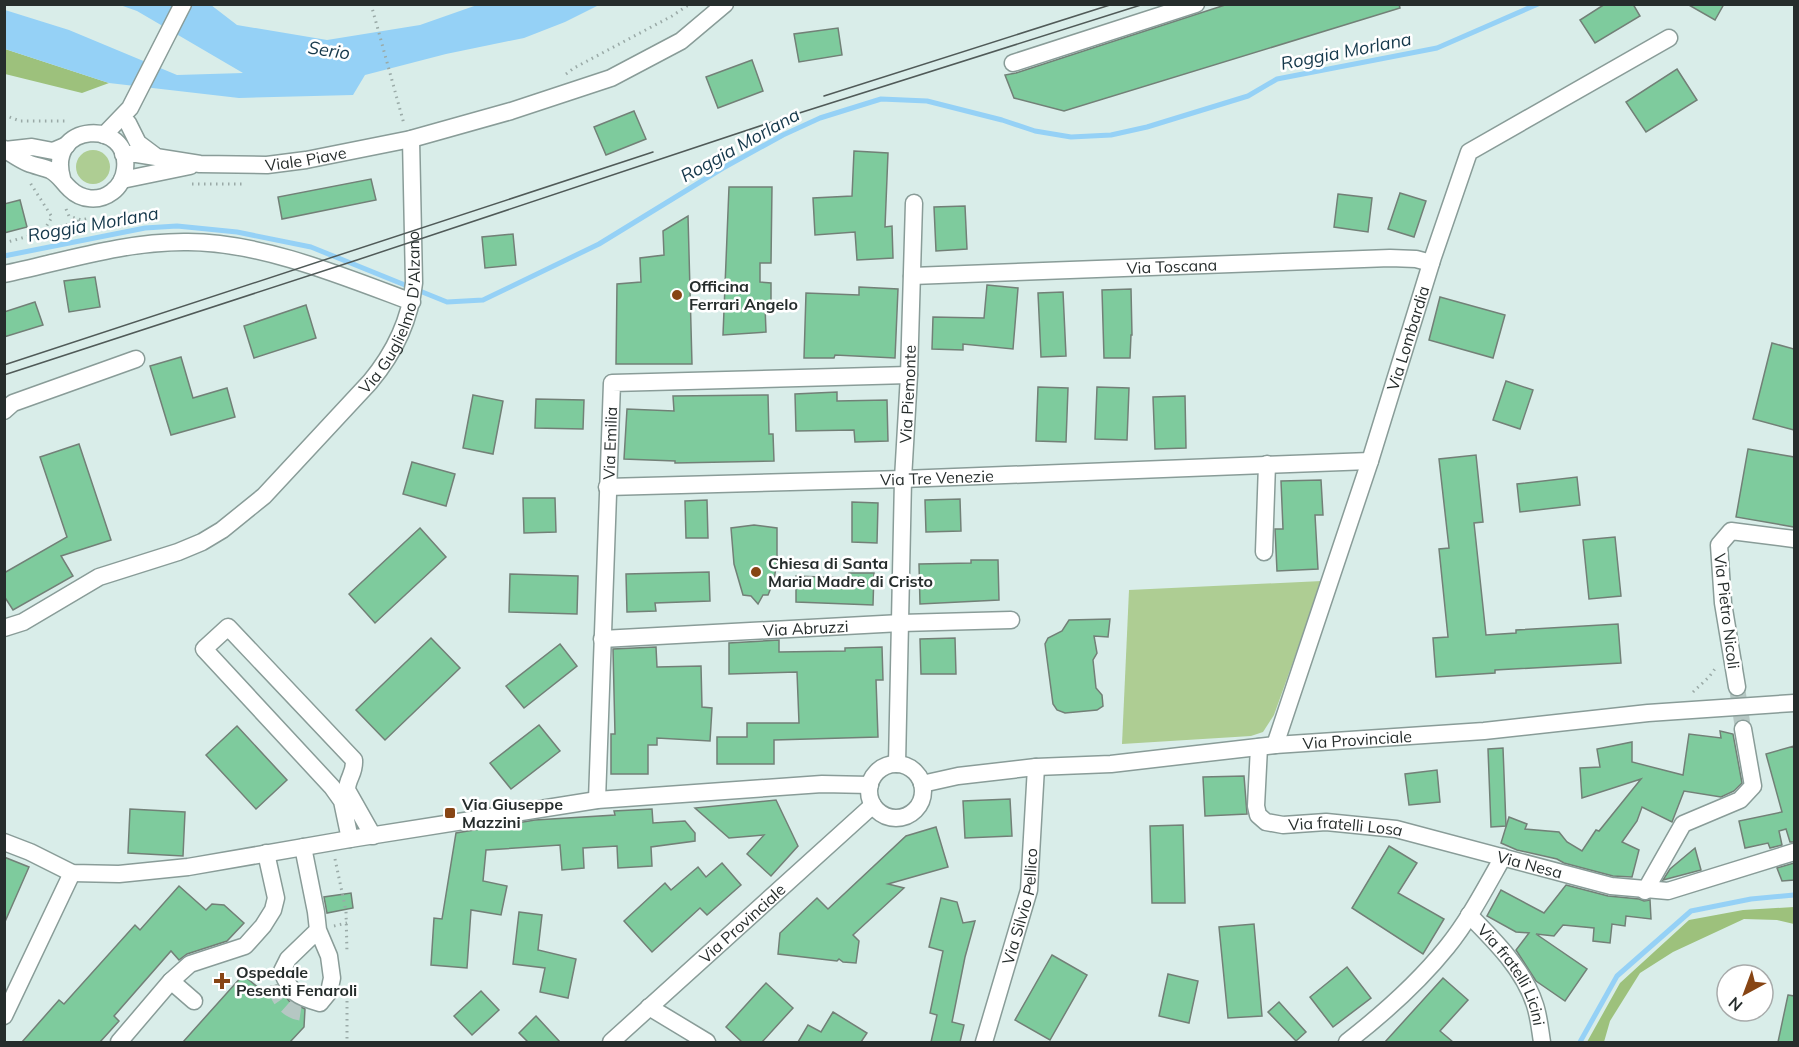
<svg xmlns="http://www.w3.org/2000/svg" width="1799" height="1047" font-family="Mulish,sans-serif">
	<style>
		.green { fill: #aecd93 }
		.forest { fill: #9dc17c }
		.water { fill: #95d1f6 }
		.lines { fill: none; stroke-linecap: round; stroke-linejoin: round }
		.stream { stroke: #95d1f6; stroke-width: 5 }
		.building { fill: #7ecb9d; stroke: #728077; stroke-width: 1.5 }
		.minor-tunnel { stroke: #b5c7c3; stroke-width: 16; stroke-dasharray: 16 8; stroke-linecap: butt }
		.minor-casing { stroke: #899c98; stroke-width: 19 }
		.path { stroke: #9aaaa7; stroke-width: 3; stroke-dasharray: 1.5 4.5; stroke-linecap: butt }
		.minor { stroke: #fff; stroke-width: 16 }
		.tram { stroke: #505a58; stroke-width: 1.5 }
		.poi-dot { fill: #874514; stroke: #fff; stroke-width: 2 }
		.labels { text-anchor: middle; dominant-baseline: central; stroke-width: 5; stroke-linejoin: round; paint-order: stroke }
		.street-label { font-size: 16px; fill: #262d2c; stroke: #fff }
		.poi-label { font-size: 16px; font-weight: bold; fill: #262d2c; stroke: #fff; text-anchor: start }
		.water-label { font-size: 18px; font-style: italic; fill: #15384b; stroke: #fff }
	</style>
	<rect width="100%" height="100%" fill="#d9ede9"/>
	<g class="green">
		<circle cx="93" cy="167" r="17"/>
		<polygon points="1322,581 1274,715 1263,732 1251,736 1122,744 1129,590"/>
	</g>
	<g class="forest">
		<polygon points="5,49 109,83 82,93 5,74"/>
		<polygon points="1794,907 1794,924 1777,920 1744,919 1673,952 1640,973 1610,1021 1604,1042 1587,1042 1620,983 1689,920 1743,910"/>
	</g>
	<polygon class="water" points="120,5 211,5 237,25 327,40 420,25 477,5 599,5 565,22 524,38 446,54 365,75 353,95 239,98 109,83 5,49 5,10 69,30 177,75 243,73 137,11"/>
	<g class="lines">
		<g class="stream">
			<polyline points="4,256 145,228 177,226 237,232 311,247 447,302 483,300 599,244 723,168 783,135 820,118 881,99 927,101 1002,120 1035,131 1071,137 1111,135 1147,127 1248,96 1277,79 1437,48 1538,4"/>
			<polyline points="1580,1042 1617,976 1691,911 1751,899 1794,895"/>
		</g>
	</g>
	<g class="building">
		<polygon points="1228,4 1399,4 1400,8 1064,111 1014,98 1005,75 1016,73"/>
		<polygon points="1605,4 1633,4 1640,16 1595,43 1580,20"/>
		<polygon points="1687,4 1724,4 1715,20"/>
		<polygon points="838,28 842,55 799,62 794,34"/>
		<polygon points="752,60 763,91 718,108 706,77"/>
		<polygon points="1677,69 1697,100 1646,132 1626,102"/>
		<polygon points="634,111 646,139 606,155 594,127"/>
		<polygon points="854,151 888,153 885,227 892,226 893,258 857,260 855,232 815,235 813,198 852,196"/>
		<polygon points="371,179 376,200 282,219 278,197"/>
		<polygon points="729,187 772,187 771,263 760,263 760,282 771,283 771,306 765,306 766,332 723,335"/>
		<polygon points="1400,193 1426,201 1414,237 1388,229"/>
		<polygon points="1338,194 1372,198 1368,232 1334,227"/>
		<polygon points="20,200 27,227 4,233 4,204"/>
		<polygon points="965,206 967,249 936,251 934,207"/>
		<polygon points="688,216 692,364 616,364 617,284 641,282 640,258 664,255 663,231"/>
		<polygon points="513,234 516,265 485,268 482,237"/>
		<polygon points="95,277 100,307 69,312 64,281"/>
		<polygon points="987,285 1018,288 1013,349 963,344 963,350 932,349 933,317 984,318"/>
		<polygon points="859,287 898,289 895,358 835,355 834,358 804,358 806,293 859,295"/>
		<polygon points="1131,289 1132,335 1131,335 1130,358 1104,358 1102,290"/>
		<polygon points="1063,292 1066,356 1041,357 1038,293"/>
		<polygon points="1440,297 1505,315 1493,358 1429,340"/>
		<polygon points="35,302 43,325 4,337 4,312"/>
		<polygon points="306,305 316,338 254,358 244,326"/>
		<polygon points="1772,343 1794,349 1794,430 1753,419"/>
		<polygon points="181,357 193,398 227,388 235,417 171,435 150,366"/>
		<polygon points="1506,381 1533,390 1520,429 1493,420"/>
		<polygon points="1038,387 1068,388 1066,442 1036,441"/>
		<polygon points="1097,387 1129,388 1127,440 1095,439"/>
		<polygon points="837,392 837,401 887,400 888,441 855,442 854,430 796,431 795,394"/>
		<polygon points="473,395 503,401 493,454 463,448"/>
		<polygon points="768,395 769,434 773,434 774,461 675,463 675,461 624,459 627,409 674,411 673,396"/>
		<polygon points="1185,396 1186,448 1155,449 1153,397"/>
		<polygon points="536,399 584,400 583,429 535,428"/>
		<polygon points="79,444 111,540 61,556 73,576 13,610 4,596 4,573 67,537 40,457"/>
		<polygon points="1748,449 1794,457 1794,527 1736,517"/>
		<polygon points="1476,455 1483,522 1474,523 1486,635 1516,633 1516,630 1618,624 1621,663 1495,670 1495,673 1436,677 1433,638 1448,637 1439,549 1449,548 1439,459"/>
		<polygon points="412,462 455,474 446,506 403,494"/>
		<polygon points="1577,477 1580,505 1520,512 1517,484"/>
		<polygon points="1321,480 1323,515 1315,515 1318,569 1277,571 1275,529 1283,529 1281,481"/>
		<polygon points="523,498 555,498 556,532 524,533"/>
		<polygon points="960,499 961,531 926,532 925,500"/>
		<polygon points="707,500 708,538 686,538 685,501"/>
		<polygon points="852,502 878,503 877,543 852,542"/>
		<polygon points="754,525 777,528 777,561 774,580 768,595 763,595 758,604 751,596 743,595 734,564 731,528"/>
		<polygon points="420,528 446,557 375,623 349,594"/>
		<polygon points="1615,537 1621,596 1589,599 1583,540"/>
		<polygon points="971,560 998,560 999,600 920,604 919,564 971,563"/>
		<polygon points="709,572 710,601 655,603 656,611 627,612 626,574"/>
		<polygon points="849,573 874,573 873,605 796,602 796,576 848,578"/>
		<polygon points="510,574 578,576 577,614 509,612"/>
		<polygon points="1110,619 1108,637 1094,636 1097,653 1093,660 1096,688 1102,695 1103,706 1097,710 1065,713 1057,710 1053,704 1045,644 1048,638 1062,631 1069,620"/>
		<polygon points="431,638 460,668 385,740 356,710"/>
		<polygon points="955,638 956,674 921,674 920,639"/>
		<polygon points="779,640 779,652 845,651 845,648 882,647 883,680 876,680 878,737 774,740 774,764 717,764 717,737 747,737 747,723 799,723 797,672 729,674 729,643"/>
		<polygon points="560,644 577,666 524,708 506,686"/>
		<polygon points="656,647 657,667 701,666 702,707 712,708 710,741 657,738 657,745 648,745 648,774 611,774 611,734 615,734 613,649"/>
		<polygon points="539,725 560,751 511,789 490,763"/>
		<polygon points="237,726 287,780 256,809 206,755"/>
		<polygon points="1720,731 1733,734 1742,783 1734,791 1721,797 1684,791 1672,822 1642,807 1637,821 1622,842 1639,850 1632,877 1613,876 1564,863 1557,859 1517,850 1501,843 1509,817 1527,824 1525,829 1559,832 1567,842 1582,851 1596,830 1599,831 1641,779 1582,798 1580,768 1600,767 1597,749 1632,742 1632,762 1683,775 1689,734 1721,738"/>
		<polygon points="1794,746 1794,842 1790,842 1786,829 1779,831 1782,845 1770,848 1768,843 1745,848 1739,821 1782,812 1766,754"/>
		<polygon points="1503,748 1506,826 1491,827 1488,749"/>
		<polygon points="1437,770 1440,802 1409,805 1405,774"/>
		<polygon points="1244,776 1247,814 1205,816 1203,777"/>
		<polygon points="1010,799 1012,836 965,838 963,801"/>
		<polygon points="776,800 798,846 771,876 747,854 764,835 729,838 695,808"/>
		<polygon points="130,809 185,812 183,856 128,853"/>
		<polygon points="652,809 653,823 685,821 695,833 695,841 651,847 652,866 618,868 617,846 583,848 584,868 562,870 560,845 486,850 483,881 507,886 501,915 471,910 467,968 431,965 434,918 442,919 456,833 535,820 615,815 614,811"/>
		<polygon points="1183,825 1185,903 1152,903 1150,826"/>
		<polygon points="936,827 948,867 888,884 904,888 853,935 859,941 856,963 843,962 839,959 837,961 778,954 780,933 817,898 828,909 906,836"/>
		<polygon points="1389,846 1417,863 1398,893 1444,919 1423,954 1352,908"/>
		<polygon points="1695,848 1701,870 1663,880 1670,869"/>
		<polygon points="4,857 29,867 4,924"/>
		<polygon points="722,863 741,885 707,915 700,908 652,952 624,921 665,883 671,890 698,867 706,877"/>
		<polygon points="1794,863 1794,880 1782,881 1777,868"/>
		<polygon points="1566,885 1608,896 1639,899 1644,901 1650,900 1651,919 1626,916 1625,926 1612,924 1610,943 1593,941 1594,928 1563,925 1554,936 1536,934 1587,969 1565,1001 1536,981 1516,950 1529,933 1516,932 1487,916 1501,890 1544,913"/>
		<polygon points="179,886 206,910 212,904 224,905 244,923 227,941 187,954 179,960 171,951 114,1016 119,1021 100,1042 22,1042 59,1000 64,1004 135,925 140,930"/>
		<polygon points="351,893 353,908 327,913 324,897"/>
		<polygon points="941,898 957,902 963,923 975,921 965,957 952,1022 964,1025 960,1042 931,1042 937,1015 930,1013 943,951 929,947"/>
		<polygon points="519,912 542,915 538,950 576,959 568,998 540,992 545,968 513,964"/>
		<polygon points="1254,924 1262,1016 1228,1018 1219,927"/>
		<polygon points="1052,955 1087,975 1050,1040 1015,1020"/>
		<polygon points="1347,967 1371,998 1333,1027 1310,997"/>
		<polygon points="1168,974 1198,981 1189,1023 1159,1016"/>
		<polygon points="243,975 260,989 277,985 289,1001 305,1009 304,1027 290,1042 183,1042"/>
		<polygon points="1443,978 1468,1000 1440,1031 1453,1042 1385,1042"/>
		<polygon points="766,983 793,1008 762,1042 742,1042 726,1027"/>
		<polygon points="481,991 499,1010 472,1035 454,1016"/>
		<polygon points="1788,995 1794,996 1794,1042 1778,1042"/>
		<polygon points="1279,1002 1306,1032 1296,1041 1268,1012"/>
		<polygon points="833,1012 867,1033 861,1042 798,1042 808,1025 821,1032"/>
		<polygon points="536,1016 560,1042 528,1042 519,1033"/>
	</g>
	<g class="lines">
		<g class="minor-tunnel">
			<polyline points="1737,687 1743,729"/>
			<path d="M 275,985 C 278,1000 289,1013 305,1013"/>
		</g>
		<defs>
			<g id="minor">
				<polyline points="1013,63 1196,4"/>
				<polyline points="128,123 138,143 154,155"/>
				<polyline points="104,135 130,108 183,4"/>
				<path d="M 4,149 C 12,154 20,160 28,163 C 35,166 43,167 50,170 C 60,175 62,182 70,189 C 81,200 99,202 112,192 C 119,187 124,178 125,169 C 131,118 46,122 62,178"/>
				<polyline points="5,150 32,147 53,151 67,145"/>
				<path id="s1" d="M 123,154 L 137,154 L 200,164 L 267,165 L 306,160 L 411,139 L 511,111 L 611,78 L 681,41 L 725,4"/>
				<polyline points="122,180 190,166"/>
				<path d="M 4,274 C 65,261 126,241 188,242 C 261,242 345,277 412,302"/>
				<path id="s2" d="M 912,276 L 1390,258 L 1416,259 L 1431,263"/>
				<polyline points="4,411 13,403 136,359"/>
				<path id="s3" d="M 607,487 L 903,479 L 1370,461"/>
				<polyline points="1264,552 1267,464"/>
				<path id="s4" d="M 4,628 L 23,622 L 99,577 L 178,552 L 202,542 L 222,530 L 264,496 L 370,382 C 395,352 410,321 414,283 L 411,139"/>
				<path id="s5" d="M 602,639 L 901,623 L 1011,620"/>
				<polyline points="1737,687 1723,603 1719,545 1731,531 1794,539"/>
				<path id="s6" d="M 1275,745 L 1370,461 L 1433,257 L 1469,152 L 1669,38"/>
				<path id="s7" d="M 1259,747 L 1256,806 L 1258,815 L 1266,822 L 1283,825 L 1326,822 L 1396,829 L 1611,886 L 1668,891 L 1794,852"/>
				<path id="s8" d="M 897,764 L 903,479 L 909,375 L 914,203"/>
				<circle cx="896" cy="791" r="27"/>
				<path id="s9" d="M 922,784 L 958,776 L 1036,767 L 1111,764 L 1275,745 L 1484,731 L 1648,713 L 1794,703"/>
				<path id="s10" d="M 597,800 L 612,383 L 909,375"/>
				<path d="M 350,839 L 342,801 L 332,787 L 204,649 L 228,627 L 354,760 C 355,774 347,778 347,790 L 373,836"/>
				<polyline points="4,842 30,852 72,873 119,874 188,867 350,839 597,800 822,784 870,785"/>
				<path d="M 303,847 L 316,912 L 318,930 L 329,956 L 332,978 L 329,992 L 320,1003 C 298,997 290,993 282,971 L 288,959 L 318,930"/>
				<polyline points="1645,891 1683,824 1740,800 1753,786 1743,729"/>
				<path id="s11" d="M 1469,915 C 1495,941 1524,970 1535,1005 C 1539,1017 1540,1030 1542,1042"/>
				<polyline points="171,981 194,1001"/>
				<polyline points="649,1007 707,1042"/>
				<polyline points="4,1016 72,873"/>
				<polyline points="119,1042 171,981 190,964 245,946 263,926 273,910 276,898 266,853"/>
				<path id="s12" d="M 611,1042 L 873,805"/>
				<path id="s13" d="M 984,1042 L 1029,890 L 1036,767"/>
				<path d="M 1347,1042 C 1383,1014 1418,983 1447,947 C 1469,920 1486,887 1503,857"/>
			</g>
		</defs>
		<use href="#minor" class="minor-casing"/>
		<g class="path">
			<polyline points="371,4 404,124"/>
			<polyline points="566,74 574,68 672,16 690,4"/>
			<polyline points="4,115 20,121 68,121"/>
			<polyline points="192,184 243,184"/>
			<polyline points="66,209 69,216 81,220 95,217"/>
			<polyline points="43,232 79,221"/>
			<polyline points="4,243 43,232 52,217 29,181"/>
			<polyline points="1693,692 1709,677 1717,666"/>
			<polyline points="335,859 346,911 347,953"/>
			<polyline points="334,926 347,923"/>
			<polyline points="347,995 347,1042"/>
		</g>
		<use href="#minor" class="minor"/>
		<g class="tram">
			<polyline points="824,96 1113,4"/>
			<polyline points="4,365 653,152"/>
			<polyline points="4,375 357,260 793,115 1144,4"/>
		</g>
	</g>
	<g class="poi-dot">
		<circle cx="677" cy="295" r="6"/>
		<circle cx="756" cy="572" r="6"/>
		<rect x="444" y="807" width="12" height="12" rx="3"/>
		<path d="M219 972h6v6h6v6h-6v6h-6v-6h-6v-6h6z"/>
	</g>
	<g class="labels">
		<g class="street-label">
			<text stroke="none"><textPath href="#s1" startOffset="184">Viale Piave</textPath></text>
			<text stroke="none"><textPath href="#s2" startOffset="260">Via Toscana</textPath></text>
			<text stroke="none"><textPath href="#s4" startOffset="525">Via Guglielmo D'Alzano</textPath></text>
			<text stroke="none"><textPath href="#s6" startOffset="428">Via Lombardia</textPath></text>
			<text stroke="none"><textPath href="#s8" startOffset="370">Via Piemonte</textPath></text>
			<text stroke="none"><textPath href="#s10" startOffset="357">Via Emilia</textPath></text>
			<text stroke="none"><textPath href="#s3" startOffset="330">Via Tre Venezie</textPath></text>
			<text transform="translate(1727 611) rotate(83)">Via Pietro Nicoli</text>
			<text stroke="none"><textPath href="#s5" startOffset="204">Via Abruzzi</textPath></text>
			<text stroke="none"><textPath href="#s9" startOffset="438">Via Provinciale</textPath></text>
			<text stroke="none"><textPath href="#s7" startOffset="159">Via fratelli Losa</textPath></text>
			<text stroke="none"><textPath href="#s7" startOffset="348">Via Nesa</textPath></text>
			<text stroke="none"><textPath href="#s13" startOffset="141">Via Silvio Pellico</textPath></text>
			<text stroke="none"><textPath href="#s12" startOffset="177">Via Provinciale</textPath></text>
			<text stroke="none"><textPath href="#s11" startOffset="75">Via fratelli Licini</textPath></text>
		</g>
		<g class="poi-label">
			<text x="689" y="286">Officina<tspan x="689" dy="18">Ferrari Angelo</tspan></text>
			<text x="768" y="563">Chiesa di Santa<tspan x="768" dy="18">Maria Madre di Cristo</tspan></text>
			<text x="462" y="804">Via Giuseppe<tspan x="462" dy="18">Mazzini</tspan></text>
			<text x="236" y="972">Ospedale<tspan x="236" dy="18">Pesenti Fenaroli</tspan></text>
		</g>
		<g class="water-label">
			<text transform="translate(329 50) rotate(9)">Serio</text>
			<text transform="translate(1346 51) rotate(-11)">Roggia Morlana</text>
			<text transform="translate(740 145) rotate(-29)">Roggia Morlana</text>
			<text transform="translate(93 224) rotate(-10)">Roggia Morlana</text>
		</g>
	</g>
	<rect width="1799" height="1047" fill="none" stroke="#262d2c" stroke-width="12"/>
	<g transform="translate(1745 993) rotate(221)"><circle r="28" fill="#ffffff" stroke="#a8abab" stroke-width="1.5"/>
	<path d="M0-4.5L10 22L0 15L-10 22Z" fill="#874514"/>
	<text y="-9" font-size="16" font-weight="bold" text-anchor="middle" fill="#262d2c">N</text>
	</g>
</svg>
